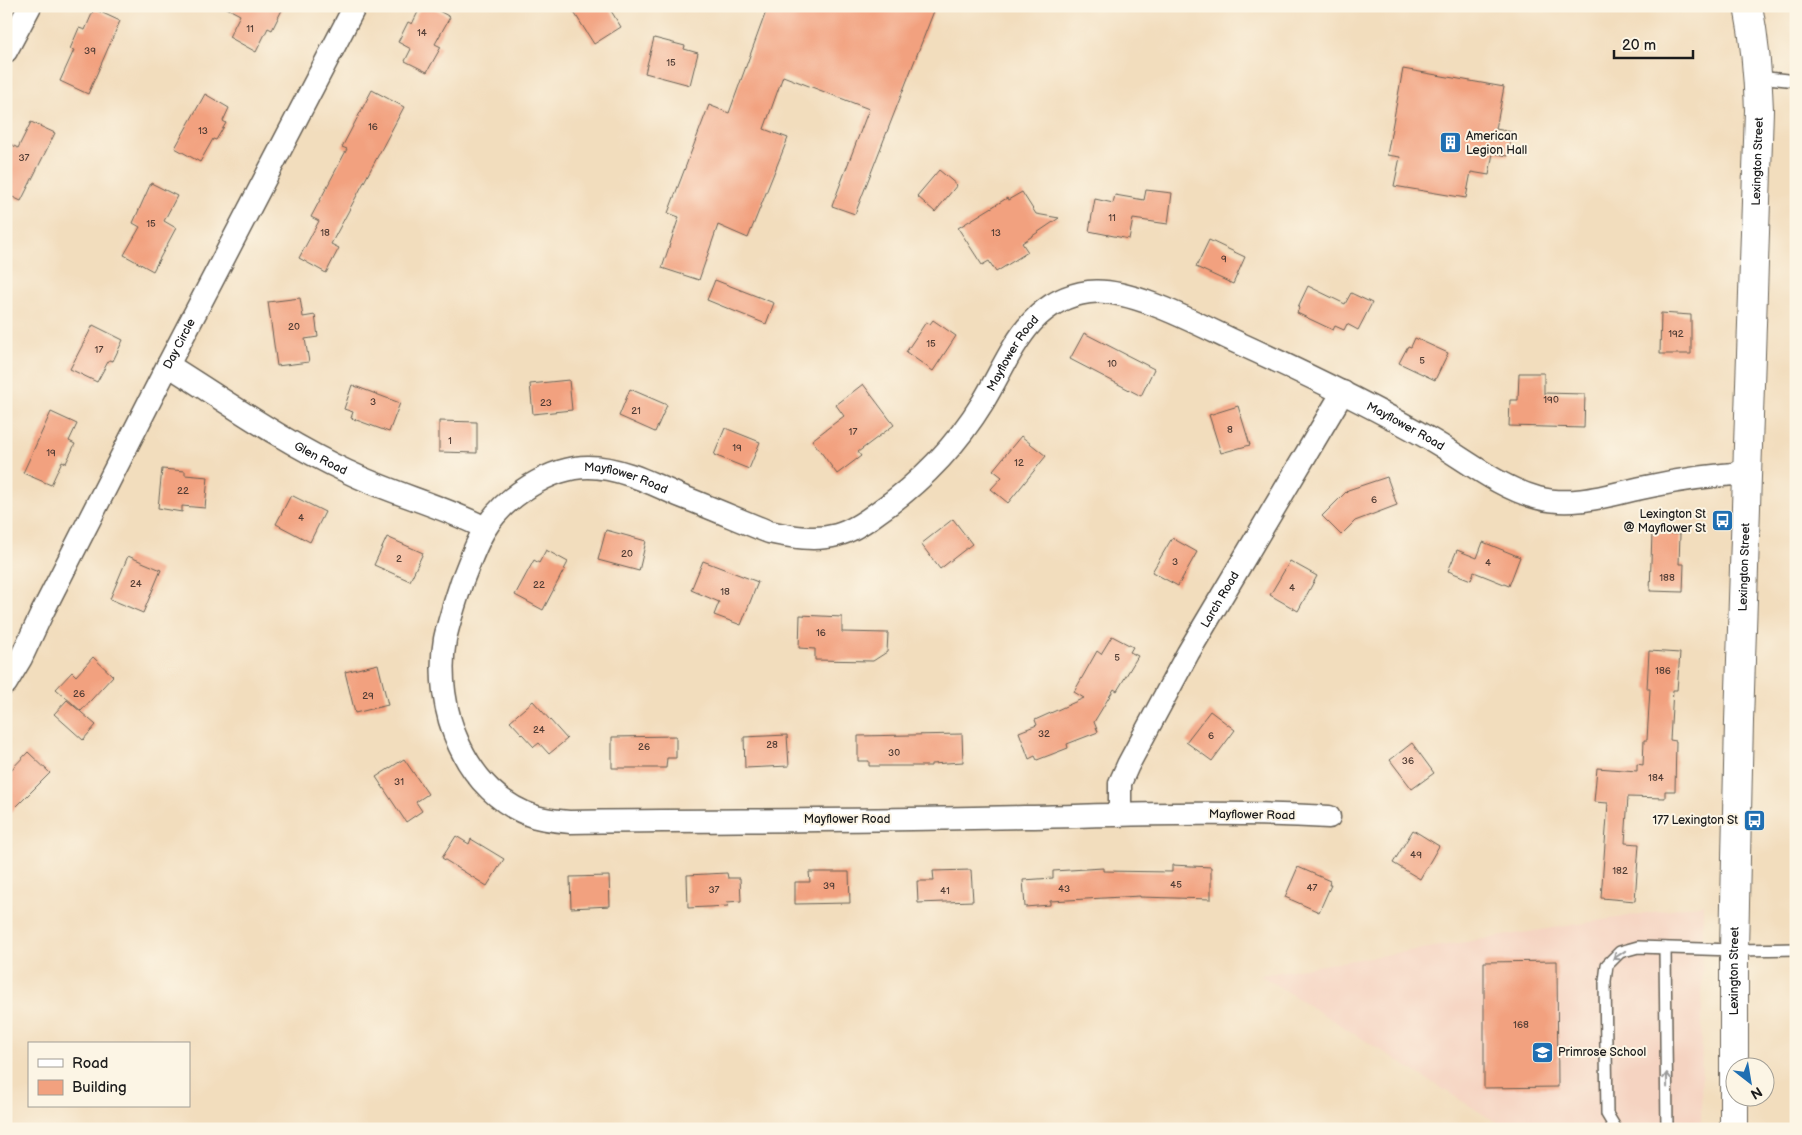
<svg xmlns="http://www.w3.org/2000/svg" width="1802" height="1135" font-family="'Balsamiq Sans',sans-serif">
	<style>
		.built { fill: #f5d3c1 }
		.building { fill: #f2a17f }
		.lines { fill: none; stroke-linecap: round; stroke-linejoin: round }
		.lane-casing { stroke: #676054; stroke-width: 14 }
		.street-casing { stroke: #676054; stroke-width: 25 }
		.primary-casing { stroke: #676054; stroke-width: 30 }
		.lane { stroke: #fff; stroke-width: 11 }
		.street { stroke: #fff; stroke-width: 22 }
		.primary { stroke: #fff; stroke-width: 28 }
		.oneway { stroke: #999 }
		.labels { text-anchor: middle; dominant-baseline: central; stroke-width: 4; stroke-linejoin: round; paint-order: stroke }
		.number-label { font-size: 10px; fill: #523d35 }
		.poi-label { font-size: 12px; fill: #1c1c1c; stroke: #fcf5e5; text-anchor: start }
		.street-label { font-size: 12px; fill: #1c1c1c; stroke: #fcf5e5 }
	</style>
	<rect width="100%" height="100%" fill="#fcf5e5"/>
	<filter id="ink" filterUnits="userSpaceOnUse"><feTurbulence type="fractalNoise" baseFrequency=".02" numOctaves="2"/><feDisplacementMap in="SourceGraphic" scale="10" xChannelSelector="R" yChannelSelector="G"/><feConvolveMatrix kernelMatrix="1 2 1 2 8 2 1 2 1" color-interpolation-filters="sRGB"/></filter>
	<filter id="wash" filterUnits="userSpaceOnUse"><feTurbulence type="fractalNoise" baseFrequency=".0096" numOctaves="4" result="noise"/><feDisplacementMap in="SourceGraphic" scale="20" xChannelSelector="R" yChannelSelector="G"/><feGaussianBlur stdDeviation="1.12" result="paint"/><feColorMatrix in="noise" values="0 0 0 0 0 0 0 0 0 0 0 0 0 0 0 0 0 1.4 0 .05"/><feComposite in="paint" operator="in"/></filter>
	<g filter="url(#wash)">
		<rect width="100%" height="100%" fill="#f2ddbd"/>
		<polygon class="built" points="1703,904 1701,1129 1507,1129 1260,975"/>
		<g id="blocks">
			<g class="building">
				<polygon points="223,6 284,6 272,30 268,28 256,52 229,37 240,15"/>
				<polygon points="421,6 430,6 450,17 435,44 441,47 427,72 405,61 411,49 398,42 408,22 412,24"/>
				<polygon points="570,6 608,6 621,27 594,44"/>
				<polygon points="768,6 923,6 934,11 855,214 832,206 869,109 783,76 764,129 788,138 748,238 718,225 699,280 662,268 679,217 668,213 709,105 729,113"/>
				<polygon points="94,9 120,21 88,94 60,81 74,50 70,49 79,28 85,30"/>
				<polygon points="654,38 685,46 684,49 698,53 690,85 645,73"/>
				<polygon points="1403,69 1504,87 1496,129 1512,132 1508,156 1493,153 1489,175 1471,172 1466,198 1394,186 1400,157 1387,155"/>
				<polygon points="372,90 404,107 331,244 339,248 326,273 299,258 319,221 311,217 347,149 342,147"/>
				<polygon points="205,94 229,108 223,121 226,123 216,140 213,139 200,162 175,148"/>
				<polygon points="31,122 55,133 21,201 6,194 6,142 18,148"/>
				<polygon points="939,170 957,185 935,212 917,196"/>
				<polygon points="151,183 177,196 164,221 176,228 153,271 124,255 140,227 133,223"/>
				<polygon points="1146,190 1172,193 1168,224 1133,219 1129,239 1089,231 1095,199 1113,203 1115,195 1144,200"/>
				<polygon points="1022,192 1036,214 1059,218 1022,243 1028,252 996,272 989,261 982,265 958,228 1007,198 1008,200"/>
				<polygon points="1209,240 1245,257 1233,284 1196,267"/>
				<polygon points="715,280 774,303 766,324 707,300"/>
				<polygon points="1308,286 1345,304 1351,293 1372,303 1358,330 1347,324 1344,330 1335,326 1333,330 1297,313 1299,308 1298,307"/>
				<polygon points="300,298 303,317 315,315 318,337 305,339 309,362 277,366 268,302"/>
				<polygon points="1661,313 1691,315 1691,354 1660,354"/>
				<polygon points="933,320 956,336 933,371 906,352 926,322 930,324"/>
				<polygon points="93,325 123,340 113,361 109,360 97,382 70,369"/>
				<polygon points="1084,333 1154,369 1141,396 1070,359"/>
				<polygon points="1415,338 1448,353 1435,380 1399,363 1408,346 1411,347"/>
				<polygon points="1519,373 1544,373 1544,393 1585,394 1584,428 1509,426 1510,400 1518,400"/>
				<polygon points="569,380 572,410 533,414 530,384"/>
				<polygon points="863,384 894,425 858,452 861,456 837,474 812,440 844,416 836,405"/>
				<polygon points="352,385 400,403 389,432 351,418 353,412 344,409"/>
				<polygon points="630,389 667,405 655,432 619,416"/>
				<polygon points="1238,406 1250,445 1221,453 1209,415"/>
				<polygon points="51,412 77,424 69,441 75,444 66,463 62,461 51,485 23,473"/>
				<polygon points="439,421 477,422 477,453 439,452"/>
				<polygon points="725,428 760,442 749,469 714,455"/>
				<polygon points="1021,436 1046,456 1008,503 991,489 1002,477 993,470"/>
				<polygon points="162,469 185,471 185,475 208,477 205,508 182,506 182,512 158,508"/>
				<polygon points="1387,477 1397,505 1355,521 1341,535 1322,516 1348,490"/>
				<polygon points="291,495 325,512 310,542 276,524"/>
				<polygon points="953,519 972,544 940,569 921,544"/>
				<polygon points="606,530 646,541 639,571 598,560"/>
				<polygon points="1652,533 1680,534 1679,564 1684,564 1683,592 1650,591"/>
				<polygon points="387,537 423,553 410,581 374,565"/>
				<polygon points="1172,538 1197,552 1178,586 1152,572"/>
				<polygon points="1483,542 1520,557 1509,586 1474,572 1471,580 1448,571 1457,550 1477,558"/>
				<polygon points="546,550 568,562 543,610 515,595 534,560 539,563"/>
				<polygon points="128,556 161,570 143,613 110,599"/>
				<polygon points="703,561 758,582 741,625 714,615 719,602 691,590"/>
				<polygon points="1290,561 1317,576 1298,611 1270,595"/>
				<polygon points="800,615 842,617 842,632 888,633 887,652 873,661 815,660 815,649 799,648"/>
				<polygon points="1112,636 1133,647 1130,652 1138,656 1117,691 1114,689 1094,722 1098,732 1067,744 1068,748 1037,760 1035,756 1029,759 1019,732 1037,725 1035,720 1084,698 1074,692 1097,651 1101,654"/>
				<polygon points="1649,651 1680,653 1677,690 1673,690 1670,740 1676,741 1675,791 1665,791 1665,798 1628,797 1625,843 1639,844 1635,901 1601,898 1608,803 1594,802 1597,768 1637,771 1637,764 1643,765 1644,740 1647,740 1650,689 1647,689"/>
				<polygon points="93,657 113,676 81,711 56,689 72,672 76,676"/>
				<polygon points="378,664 388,705 355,713 345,672"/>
				<polygon points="67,700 96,725 83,740 54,714"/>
				<polygon points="533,701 567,739 549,754 539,743 534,747 510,721"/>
				<polygon points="1210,711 1235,730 1212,761 1186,742"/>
				<polygon points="962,734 963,762 931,764 931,766 869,766 869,761 858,761 858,736"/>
				<polygon points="787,735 789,766 745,768 744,737"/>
				<polygon points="676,736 676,758 667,758 666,768 612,768 612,737"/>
				<polygon points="1412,743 1434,773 1412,789 1390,760"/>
				<polygon points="28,752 50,773 6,817 6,775"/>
				<polygon points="404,759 428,794 416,802 422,811 406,822 376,777"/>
				<polygon points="1413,830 1439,846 1420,879 1393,863"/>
				<polygon points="456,836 469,844 471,839 504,859 487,886 442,858"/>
				<polygon points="1172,865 1211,867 1211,899 1140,897 1140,896 1050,901 1050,905 1025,907 1023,880 1053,878 1053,871 1103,868 1103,871 1172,872"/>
				<polygon points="1298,867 1330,881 1329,885 1331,885 1319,912 1285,897"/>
				<polygon points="971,870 973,901 918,903 917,881 934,881 933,871"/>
				<polygon points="809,872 849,872 850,903 795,904 795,882 810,882"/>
				<polygon points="727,873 728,878 740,878 741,901 727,902 728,906 688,908 687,875"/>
				<polygon points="609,876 610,906 571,908 570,877"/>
				<polygon points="1557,961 1558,1087 1484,1088 1484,962"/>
			</g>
		</g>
	</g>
	<g filter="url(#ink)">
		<use href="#blocks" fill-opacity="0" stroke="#676054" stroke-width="1"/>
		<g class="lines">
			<defs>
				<g id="lane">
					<polyline points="1759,77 1796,81"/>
					<polyline points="1665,948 1667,1129"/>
					<polyline points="1616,1129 1607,1114 1605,981 1607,965 1620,952 1638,947 1734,950 1796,949"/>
				</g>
				<g id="street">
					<polyline points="6,51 30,6"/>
					<path id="s1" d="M 168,365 C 227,402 285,443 348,472 C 393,494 441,505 485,528"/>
					<path id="s2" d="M 6,683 L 21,658 L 42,613 L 168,365 L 355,6"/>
					<path id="s3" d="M 1120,814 L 1120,783 L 1128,765 L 1188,653 L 1343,392"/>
					<path id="s4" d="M 1329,817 C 1227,811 1126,815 1024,817 C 873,821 721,820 570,822 C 559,821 547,820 536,817 C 465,795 433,708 445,639 C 449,620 456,600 462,581 C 469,564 475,545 485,529 C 504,497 551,467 588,467 C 619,467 651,483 678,495 C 709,507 739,520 769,532 C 792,537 815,541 837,535 C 852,531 865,522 877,513 C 919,484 956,446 983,402 C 1011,356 1027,300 1089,292 C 1129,287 1196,323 1234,341 C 1300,371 1365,402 1428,438 C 1464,458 1497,487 1538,498 C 1576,508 1614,493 1651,486 C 1684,479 1714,475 1747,473"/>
				</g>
				<g id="primary">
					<path id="s5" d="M 1734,1129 L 1734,950 L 1739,721 L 1759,110 C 1758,75 1755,41 1748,6"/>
				</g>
			</defs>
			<use href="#lane" class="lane-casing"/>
			<use href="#street" class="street-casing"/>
			<use href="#primary" class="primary-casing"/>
			<use href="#lane" class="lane"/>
			<use href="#street" class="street"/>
			<use href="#primary" class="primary"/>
		</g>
		<defs><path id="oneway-shaft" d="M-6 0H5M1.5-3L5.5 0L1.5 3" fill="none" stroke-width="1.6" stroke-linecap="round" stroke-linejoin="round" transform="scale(1.25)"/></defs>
		<g class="oneway">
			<use href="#oneway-shaft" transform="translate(1619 955) rotate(146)"/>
			<use href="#oneway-shaft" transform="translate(1667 1080) rotate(-91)"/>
		</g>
	</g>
	<defs>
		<symbol id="building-square" viewBox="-11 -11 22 22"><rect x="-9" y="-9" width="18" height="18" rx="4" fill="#1f6fb2" stroke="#fcf5e5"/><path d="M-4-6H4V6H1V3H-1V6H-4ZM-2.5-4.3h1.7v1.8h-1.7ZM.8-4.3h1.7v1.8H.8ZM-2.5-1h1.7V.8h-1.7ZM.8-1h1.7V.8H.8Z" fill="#fff"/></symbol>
		<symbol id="bus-square" viewBox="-11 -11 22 22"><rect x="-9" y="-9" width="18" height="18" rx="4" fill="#1f6fb2" stroke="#fcf5e5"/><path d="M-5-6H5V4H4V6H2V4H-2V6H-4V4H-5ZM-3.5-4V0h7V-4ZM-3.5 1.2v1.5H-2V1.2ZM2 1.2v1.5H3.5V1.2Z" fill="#fff"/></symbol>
		<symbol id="school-square" viewBox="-11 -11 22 22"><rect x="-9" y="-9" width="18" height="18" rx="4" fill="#1f6fb2" stroke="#fcf5e5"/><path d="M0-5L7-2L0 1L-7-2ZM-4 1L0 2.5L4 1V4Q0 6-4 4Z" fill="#fff"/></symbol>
	</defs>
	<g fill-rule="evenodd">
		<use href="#building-square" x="1438" y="130" width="25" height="25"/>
		<use href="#bus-square" x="1710" y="508" width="25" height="25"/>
		<use href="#bus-square" x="1742" y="808" width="25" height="25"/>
		<use href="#school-square" x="1530" y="1040" width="25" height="25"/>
	</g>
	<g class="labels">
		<g class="number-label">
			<text x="250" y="29">11</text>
			<text x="422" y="33">14</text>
			<text x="90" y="51">39</text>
			<text x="671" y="63">15</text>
			<text x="373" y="127">16</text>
			<text x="203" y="131">13</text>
			<text x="24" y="158">37</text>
			<text x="1112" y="218">11</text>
			<text x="151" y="224">15</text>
			<text x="325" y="233">18</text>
			<text x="996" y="233">13</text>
			<text x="1224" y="259">9</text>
			<text x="294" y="327">20</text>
			<text x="1676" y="334">192</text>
			<text x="931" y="344">15</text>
			<text x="99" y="350">17</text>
			<text x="1422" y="361">5</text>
			<text x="1112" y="364">10</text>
			<text x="1551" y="400">190</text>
			<text x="373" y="402">3</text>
			<text x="546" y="403">23</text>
			<text x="636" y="411">21</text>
			<text x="1230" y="430">8</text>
			<text x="853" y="432">17</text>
			<text x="450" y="441">1</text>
			<text x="737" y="448">19</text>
			<text x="51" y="453">19</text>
			<text x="1019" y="463">12</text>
			<text x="183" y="491">22</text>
			<text x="1374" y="500">6</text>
			<text x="301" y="518">4</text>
			<text x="627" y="554">20</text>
			<text x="399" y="559">2</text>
			<text x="1175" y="562">3</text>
			<text x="1488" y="563">4</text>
			<text x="1667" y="578">188</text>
			<text x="136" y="584">24</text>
			<text x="539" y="585">22</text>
			<text x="1292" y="588">4</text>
			<text x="725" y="592">18</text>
			<text x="821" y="633">16</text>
			<text x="1117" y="658">5</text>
			<text x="1663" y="671">186</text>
			<text x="79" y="694">26</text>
			<text x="368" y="696">29</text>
			<text x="539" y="730">24</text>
			<text x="1044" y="734">32</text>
			<text x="1211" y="736">6</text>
			<text x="772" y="745">28</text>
			<text x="644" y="747">26</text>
			<text x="894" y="753">30</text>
			<text x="1408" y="761">36</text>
			<text x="1656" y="778">184</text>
			<text x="399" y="782">31</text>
			<text x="1416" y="855">49</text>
			<text x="1620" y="871">182</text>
			<text x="1176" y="885">45</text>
			<text x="829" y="886">39</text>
			<text x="1312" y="888">47</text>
			<text x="1064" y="889">43</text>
			<text x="714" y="890">37</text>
			<text x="945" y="891">41</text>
			<text x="1521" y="1025">168</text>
		</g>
		<g class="poi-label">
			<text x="1466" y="136">American<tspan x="1466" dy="14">Legion Hall</tspan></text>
			<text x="1706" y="514" text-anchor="end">Lexington St<tspan x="1706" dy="14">@ Mayflower St</tspan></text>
			<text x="1738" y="820" text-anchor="end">177 Lexington St</text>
			<text x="1558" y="1052">Primrose School</text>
		</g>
		<g class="street-label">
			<text stroke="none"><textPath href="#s5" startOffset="968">Lexington Street</textPath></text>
			<text stroke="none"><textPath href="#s2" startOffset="381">Day Circle</textPath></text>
			<text stroke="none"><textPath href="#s4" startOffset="1772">Mayflower Road</textPath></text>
			<text stroke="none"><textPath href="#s4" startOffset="2221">Mayflower Road</textPath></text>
			<text stroke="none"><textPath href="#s1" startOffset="179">Glen Road</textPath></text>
			<text stroke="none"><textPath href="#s4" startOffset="1292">Mayflower Road</textPath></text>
			<text stroke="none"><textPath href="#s5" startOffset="562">Lexington Street</textPath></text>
			<text stroke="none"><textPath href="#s3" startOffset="240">Larch Road</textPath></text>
			<text transform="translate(1252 815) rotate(1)">Mayflower Road</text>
			<text x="847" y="819">Mayflower Road</text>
			<text stroke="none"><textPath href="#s5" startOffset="158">Lexington Street</textPath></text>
		</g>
	</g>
	<rect width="1802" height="1135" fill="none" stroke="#fcf5e5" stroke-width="25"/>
	<rect x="28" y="1042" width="162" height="65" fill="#fcf5e5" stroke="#a29e95"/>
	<rect x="38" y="1059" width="25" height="8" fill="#ffffff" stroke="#a29e95"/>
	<text x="72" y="1068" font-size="15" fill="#1c1c1c">Road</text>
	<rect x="38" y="1080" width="25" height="15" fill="#f2a17f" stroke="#a29e95"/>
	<text x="72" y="1092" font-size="15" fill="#1c1c1c">Building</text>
	<g transform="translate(1750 1082) rotate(149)"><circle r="24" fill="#fcf5e5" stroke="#a29e95"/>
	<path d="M0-4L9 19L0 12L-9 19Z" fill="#1f6fb2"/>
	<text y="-8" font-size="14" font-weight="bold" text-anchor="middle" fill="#1c1c1c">N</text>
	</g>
	<path d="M1614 50v8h79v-8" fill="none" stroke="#1c1c1c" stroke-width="2.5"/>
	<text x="1622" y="50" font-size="15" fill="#1c1c1c" stroke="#fcf5e5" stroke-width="4" paint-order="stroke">20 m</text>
</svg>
